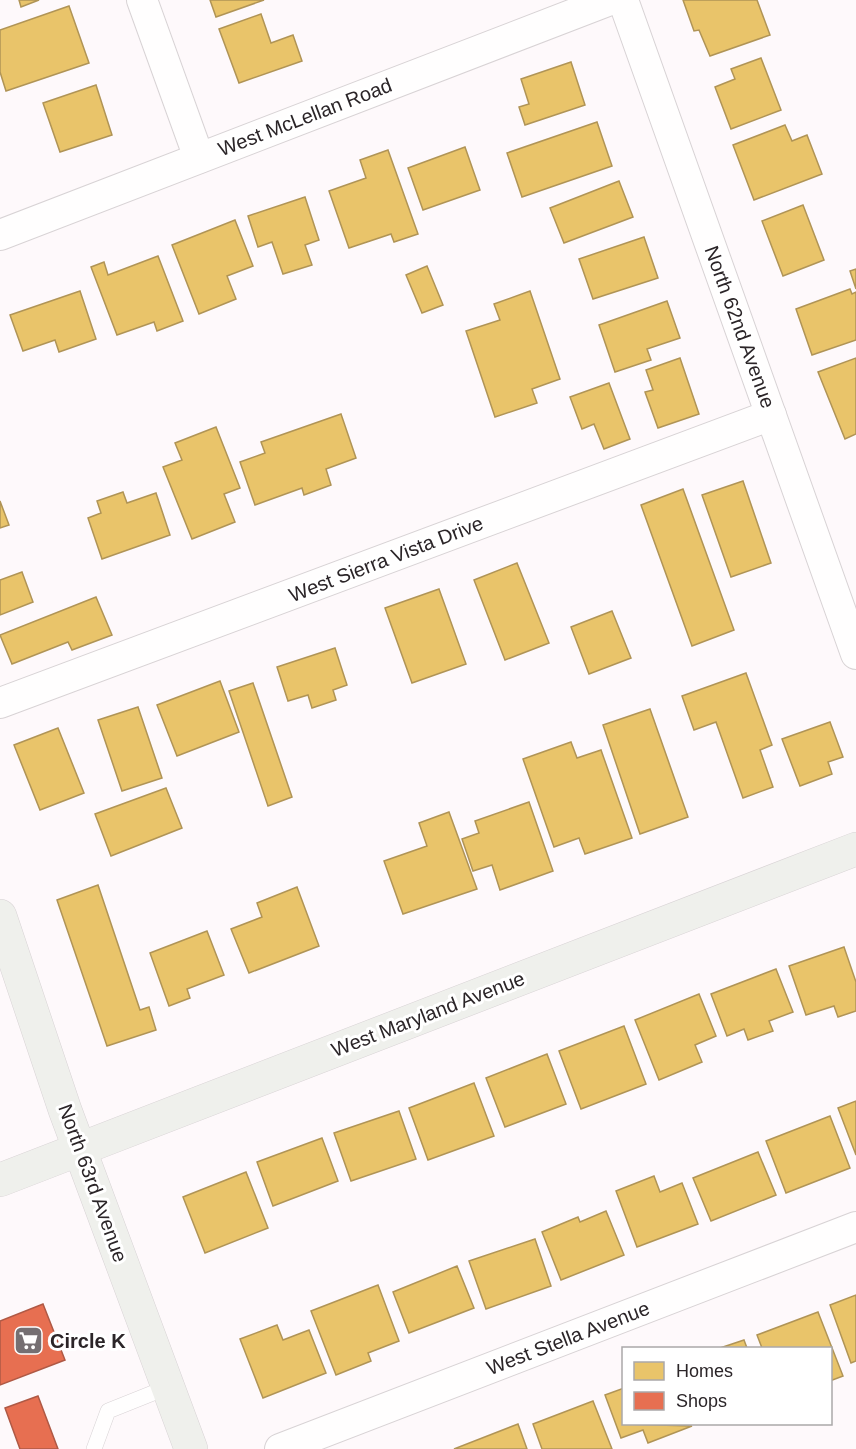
<svg xmlns="http://www.w3.org/2000/svg" width="856" height="1449" font-family="Arial,sans-serif">
	<style>
		.homes { fill: #e9c46a; stroke: #b09456; stroke-width: 1.5 }
		.shops { fill: #e76f51; stroke: #af5945; stroke-width: 1.5 }
		.lines { fill: none; stroke-linecap: round; stroke-linejoin: round }
		.lane-casing { stroke: #d8d3d5; stroke-width: 16 }
		.street-casing { stroke: #d8d3d5; stroke-width: 32 }
		.secondary-casing { stroke: #d8d3d5; stroke-width: 34 }
		.lane { stroke: #fffefe; stroke-width: 15 }
		.street { stroke: #fffefe; stroke-width: 30 }
		.secondary { stroke: #eff0ec; stroke-width: 33 }
		.labels { text-anchor: middle; dominant-baseline: central; stroke-width: 6; stroke-linejoin: round; paint-order: stroke }
		.street-label { font-size: 20px; fill: #2b2528; stroke: #fff }
		.poi-label { font-size: 20px; font-weight: bold; fill: #2b2528; stroke: #fff; text-anchor: start }
	</style>
	<rect width="100%" height="100%" fill="#fef9fb"/>
	<g class="homes">
		<polygon points="19,0 39,0 21,7"/>
		<polygon points="210,0 264,0 216,17"/>
		<polygon points="683,0 757,0 770,35 710,56 699,30 694,31"/>
		<polygon points="69,6 89,63 6,91 0,72 0,30"/>
		<polygon points="261,14 271,43 293,35 302,61 239,83 219,29"/>
		<polygon points="761,58 781,110 731,129 715,87 735,79 731,69"/>
		<polygon points="571,62 585,105 525,125 519,107 529,104 521,79"/>
		<polygon points="96,85 112,135 60,152 43,103"/>
		<polygon points="597,122 612,166 522,197 507,153"/>
		<polygon points="785,125 792,141 807,135 822,174 754,200 733,145"/>
		<polygon points="465,147 480,190 423,210 408,168"/>
		<polygon points="388,150 418,234 394,242 391,234 349,248 329,191 366,178 360,160"/>
		<polygon points="619,181 633,217 564,243 550,208"/>
		<polygon points="305,197 319,240 305,245 312,265 283,274 272,242 258,247 248,216"/>
		<polygon points="803,205 824,260 783,276 762,221"/>
		<polygon points="235,220 253,266 227,276 236,299 199,314 172,245"/>
		<polygon points="644,237 658,278 593,299 579,259"/>
		<polygon points="158,256 183,321 157,331 154,322 117,335 91,267 104,262 108,275"/>
		<polygon points="427,266 443,305 422,313 406,275"/>
		<polygon points="856,269 856,289 850,271"/>
		<polygon points="850,289 852,294 856,292 856,340 812,355 796,309"/>
		<polygon points="80,291 96,339 59,352 55,340 23,351 10,315"/>
		<polygon points="530,291 560,379 532,389 537,403 495,417 466,331 500,320 494,304"/>
		<polygon points="667,301 680,338 647,349 651,360 615,372 599,325"/>
		<polygon points="680,358 699,414 658,428 645,392 653,390 646,370"/>
		<polygon points="856,358 856,434 845,439 818,372"/>
		<polygon points="609,383 630,439 604,449 594,424 582,429 570,397"/>
		<polygon points="341,414 356,458 326,469 331,485 304,495 302,488 255,505 240,462 265,453 261,442"/>
		<polygon points="216,427 240,488 224,494 235,522 192,539 163,467 182,460 175,443"/>
		<polygon points="743,481 771,563 731,577 702,495"/>
		<polygon points="683,489 734,630 692,646 641,505"/>
		<polygon points="123,492 127,503 156,493 170,535 102,559 88,518 101,513 97,501"/>
		<polygon points="0,501 9,525 0,528"/>
		<polygon points="517,563 549,643 505,660 474,580"/>
		<polygon points="22,572 33,602 0,615 0,580"/>
		<polygon points="439,589 466,664 412,683 385,608"/>
		<polygon points="96,597 112,635 72,650 68,642 12,664 0,635"/>
		<polygon points="612,611 631,658 589,674 571,627"/>
		<polygon points="335,648 347,685 333,690 336,700 312,708 308,695 288,701 277,667"/>
		<polygon points="746,673 772,745 760,750 773,787 743,798 716,722 694,730 682,696"/>
		<polygon points="220,681 239,732 177,756 157,705"/>
		<polygon points="253,683 292,797 268,806 229,691"/>
		<polygon points="138,707 162,778 122,791 98,720"/>
		<polygon points="650,709 688,817 640,834 603,725"/>
		<polygon points="830,722 843,757 828,762 832,774 800,786 782,739"/>
		<polygon points="58,728 84,793 40,810 14,745"/>
		<polygon points="571,742 577,758 601,750 632,838 585,854 579,838 554,847 523,759"/>
		<polygon points="166,788 182,828 111,856 95,814"/>
		<polygon points="529,802 553,871 500,890 492,865 473,871 462,839 479,833 475,821"/>
		<polygon points="449,812 477,889 403,914 384,861 427,846 419,823"/>
		<polygon points="98,885 140,1010 149,1007 156,1030 107,1046 57,900"/>
		<polygon points="297,887 319,946 249,973 231,929 262,917 257,903"/>
		<polygon points="207,931 224,975 187,989 190,998 169,1006 150,953"/>
		<polygon points="844,947 856,982 856,1011 838,1017 834,1006 806,1015 789,966"/>
		<polygon points="776,969 793,1012 769,1021 773,1031 748,1040 744,1029 727,1036 711,994"/>
		<polygon points="699,994 716,1036 695,1045 702,1062 659,1080 635,1020"/>
		<polygon points="624,1026 646,1084 581,1109 559,1051"/>
		<polygon points="547,1054 566,1104 505,1127 486,1078"/>
		<polygon points="474,1083 494,1136 428,1160 409,1108"/>
		<polygon points="856,1101 856,1155 838,1108"/>
		<polygon points="399,1111 416,1159 351,1181 334,1133"/>
		<polygon points="830,1116 850,1168 786,1193 766,1141"/>
		<polygon points="322,1138 338,1181 273,1206 257,1162"/>
		<polygon points="758,1152 776,1195 711,1221 693,1178"/>
		<polygon points="246,1172 268,1228 205,1253 183,1197"/>
		<polygon points="654,1176 660,1192 682,1183 698,1224 637,1247 616,1191"/>
		<polygon points="606,1211 624,1255 561,1280 542,1232 578,1217 580,1222"/>
		<polygon points="535,1239 551,1286 486,1309 469,1261"/>
		<polygon points="457,1266 474,1308 409,1333 393,1292"/>
		<polygon points="378,1285 399,1341 368,1353 371,1361 336,1375 311,1311"/>
		<polygon points="856,1295 856,1361 851,1363 830,1305"/>
		<polygon points="818,1312 843,1376 830,1381 830,1348 762,1348 757,1335"/>
		<polygon points="277,1325 283,1340 309,1330 326,1373 263,1398 240,1339"/>
		<polygon points="744,1340 747,1348 720,1348"/>
		<polygon points="624,1388 624,1424 692,1426 648,1443 643,1430 621,1438 605,1395"/>
		<polygon points="593,1401 612,1449 542,1449 533,1424"/>
		<polygon points="518,1424 527,1449 454,1449"/>
	</g>
	<g class="shops">
		<polygon points="43,1304 65,1360 0,1385 0,1321"/>
		<polygon points="38,1396 58,1449 20,1449 5,1408"/>
	</g>
	<g class="lines">
		<defs>
			<polyline id="lane" points="94,1449 108,1411 168,1387"/>
			<g id="street">
				<polyline points="142,0 199,158"/>
				<polyline points="623,0 856,654"/>
				<polyline points="0,235 610,0"/>
				<polyline points="0,703 771,415"/>
				<polyline points="280,1449 856,1227"/>
			</g>
			<g id="secondary">
				<polyline points="0,916 65,1110 191,1449"/>
				<polyline points="0,1180 856,849"/>
			</g>
		</defs>
		<use href="#lane" class="lane-casing"/>
		<use href="#street" class="street-casing"/>
		<use href="#secondary" class="secondary-casing"/>
		<use href="#lane" class="lane"/>
		<use href="#street" class="street"/>
		<use href="#secondary" class="secondary"/>
	</g>
	<defs>
		<symbol id="supermarket-square" viewBox="-11 -11 22 22"><rect x="-9" y="-9" width="18" height="18" rx="4" fill="#756f72" stroke="#fff"/><path d="M-6-5.5h2.5l.6 2H6L4.5 2H-2.5L-4.4-4H-6ZM-1.5 3.2a1.3 1.3 0 1 0 .1 0ZM3 3.2a1.3 1.3 0 1 0 .1 0Z" fill="#fff"/></symbol>
	</defs>
	<g fill-rule="evenodd">
		<use href="#supermarket-square" x="12" y="1324" width="33" height="33"/>
	</g>
	<g class="labels">
		<g class="street-label">
			<text transform="translate(305 117) rotate(-21)">West McLellan Road</text>
			<text transform="translate(740 327) rotate(70)">North 62nd Avenue</text>
			<text transform="translate(386 559) rotate(-21)">West Sierra Vista Drive</text>
			<text transform="translate(428 1014) rotate(-21)">West Maryland Avenue</text>
			<text transform="translate(93 1183) rotate(70)">North 63rd Avenue</text>
			<text transform="translate(568 1338) rotate(-21)">West Stella Avenue</text>
		</g>
		<g class="poi-label">
			<text x="50" y="1341">Circle K</text>
		</g>
	</g>
	<rect x="622" y="1347" width="210" height="78" fill="#ffffff" stroke="#aaa8a9" stroke-width="1.5"/>
	<rect x="634" y="1362" width="30" height="18" fill="#e9c46a" stroke="#aaa8a9" stroke-width="1.5"/>
	<text x="676" y="1377" font-size="18" fill="#2b2528">Homes</text>
	<rect x="634" y="1392" width="30" height="18" fill="#e76f51" stroke="#aaa8a9" stroke-width="1.5"/>
	<text x="676" y="1407" font-size="18" fill="#2b2528">Shops</text>
</svg>
